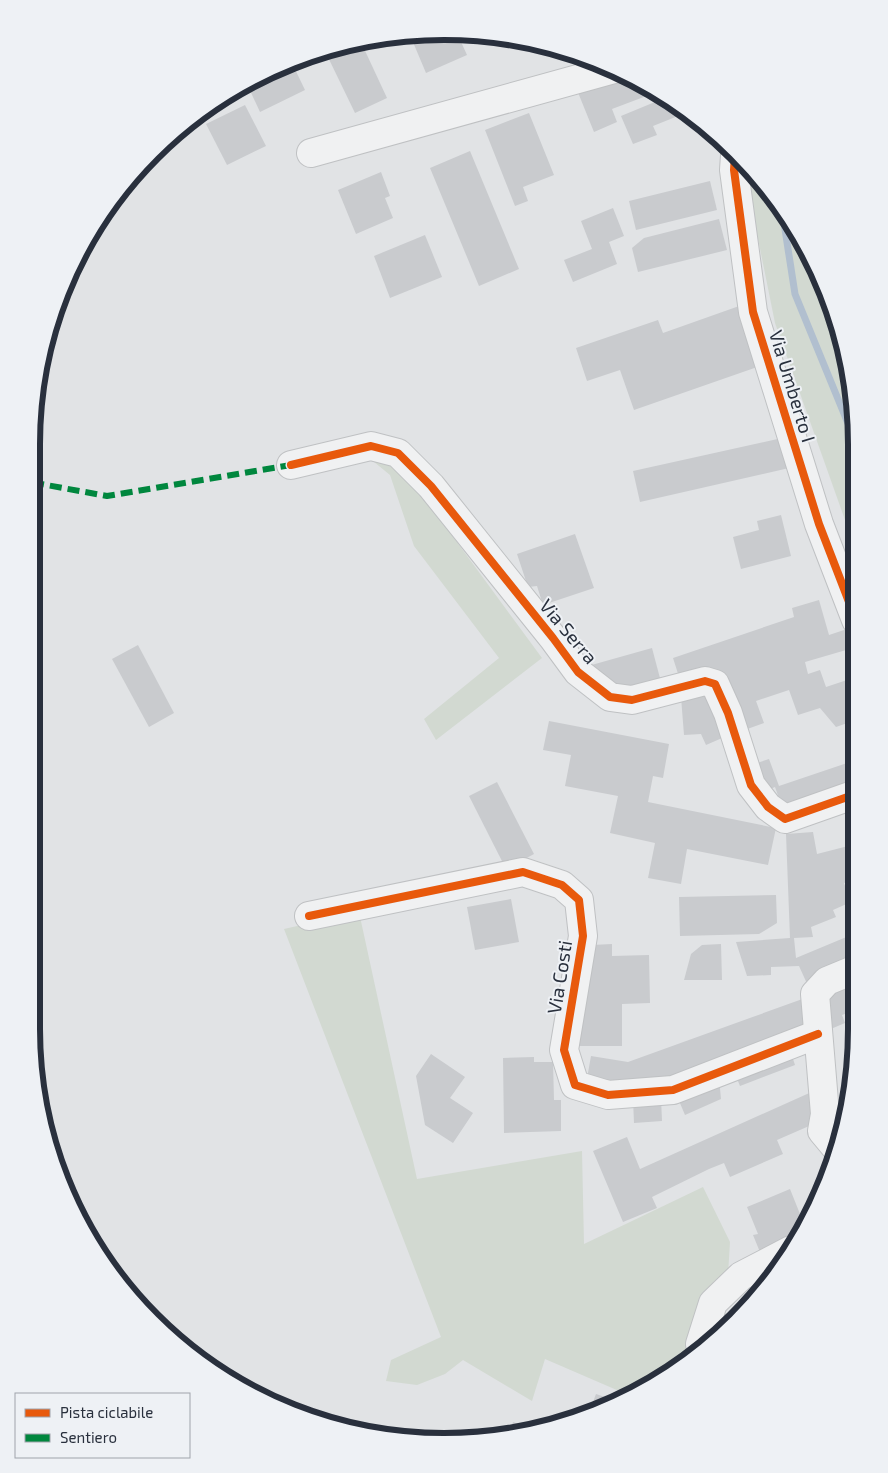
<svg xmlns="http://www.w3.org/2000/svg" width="888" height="1473" font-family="'Exo 2',sans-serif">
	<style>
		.green { fill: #d2d9d1 }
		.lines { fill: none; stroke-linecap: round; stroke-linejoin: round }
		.stream { stroke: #b1bfcf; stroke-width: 7 }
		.building { fill: #c9cbce }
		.minor-casing { stroke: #bfc1c3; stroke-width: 30 }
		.minor { stroke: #f0f1f2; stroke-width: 28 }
		.quiet { stroke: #00873e; stroke-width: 6; stroke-dasharray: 12 6; stroke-linecap: butt }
		.cycleway-casing { stroke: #eef1f5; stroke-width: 11 }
		.cycleway { stroke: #e8590c; stroke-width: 8 }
		.labels { text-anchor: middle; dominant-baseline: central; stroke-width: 4; stroke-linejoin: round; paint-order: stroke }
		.street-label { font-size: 19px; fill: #29303d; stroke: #eef1f5 }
		.rim { fill: none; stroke: #29303d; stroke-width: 6 }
	</style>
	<rect width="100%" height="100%" fill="#e1e3e5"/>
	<g class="green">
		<polygon points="751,169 754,172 802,238 843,337 856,417 856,551 775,323 752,209"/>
		<polygon points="368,457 394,459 446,516 451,534 542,658 436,740 424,719 499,658 414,546 390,475"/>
		<polygon points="359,912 417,1179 582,1151 584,1244 703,1187 730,1242 725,1324 695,1357 626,1394 545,1359 532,1401 463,1360 445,1374 417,1385 386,1381 391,1360 441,1337 284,929"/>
	</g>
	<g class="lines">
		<polyline class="stream" points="782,210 795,294 856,443"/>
	</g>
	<g class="building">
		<polygon points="444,31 457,33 467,55 426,73 410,35"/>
		<polygon points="360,40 387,98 355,113 325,51"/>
		<polygon points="291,61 305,90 260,112 247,84"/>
		<polygon points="621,73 657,92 612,109 617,122 594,132 577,90"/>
		<polygon points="667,97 679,106 683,114 653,126 657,135 633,144 621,116"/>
		<polygon points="245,105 266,146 227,165 206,124"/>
		<polygon points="529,113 554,175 523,187 528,201 515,206 485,130"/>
		<polygon points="470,151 519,269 479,286 430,168"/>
		<polygon points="381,172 390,196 385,198 393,218 356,234 338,190"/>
		<polygon points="710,181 717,210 636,230 629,201"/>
		<polygon points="613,208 624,236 609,242 617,264 573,282 564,260 592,249 581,221"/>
		<polygon points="719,219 727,250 638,272 632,248 644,238"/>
		<polygon points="425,235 442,277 390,298 374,256"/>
		<polygon points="742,305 763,365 634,410 620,370 587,381 576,348 658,320 663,333"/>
		<polygon points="782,438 789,468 640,502 633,471"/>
		<polygon points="781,515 791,556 741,569 733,537 759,530 757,521"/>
		<polygon points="575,534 594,588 543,605 537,586 528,587 517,554"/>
		<polygon points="819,600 829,635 847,629 853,648 805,662 808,674 820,670 826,687 856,677 856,720 836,727 820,708 798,715 789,690 756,701 764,723 739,732 717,670 681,683 673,658 794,617 792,608"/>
		<polygon points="138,645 174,713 149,727 112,659"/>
		<polygon points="652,648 661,682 616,694 588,666"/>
		<polygon points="699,691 713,697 729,735 706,745 701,734 684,735 681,697"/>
		<polygon points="549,721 669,744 663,778 653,776 648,802 776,828 768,865 687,849 681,884 648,878 655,843 610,833 618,796 565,786 571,755 543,750"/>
		<polygon points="769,759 779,786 856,760 856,790 785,815 775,787 760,793 751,765"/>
		<polygon points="497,782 534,854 506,869 469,796"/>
		<polygon points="813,832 817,854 856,844 856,880 844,883 851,902 833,910 836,917 811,927 813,937 794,938 796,958 856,933 856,968 809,988 799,966 771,967 771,975 747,976 736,942 790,938 786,834"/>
		<polygon points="776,895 777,923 759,934 680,936 679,897"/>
		<polygon points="511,899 519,942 475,950 467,907"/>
		<polygon points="612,944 612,956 649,955 650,1003 622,1004 622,1046 576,1046 592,945"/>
		<polygon points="721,944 722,980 684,980 691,954 702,945"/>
		<polygon points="856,974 856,1010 842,1015 845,1023 826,1031 822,995"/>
		<polygon points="808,997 811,1034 675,1083 586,1084 591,1056 628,1062"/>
		<polygon points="789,1047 795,1065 740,1086 733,1069"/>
		<polygon points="431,1054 465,1077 450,1098 473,1113 453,1143 425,1125 416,1076"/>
		<polygon points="534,1057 534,1062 553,1062 554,1100 561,1100 561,1131 504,1133 503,1058"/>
		<polygon points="719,1078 721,1099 685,1115 677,1096"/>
		<polygon points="816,1090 816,1123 777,1140 783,1154 730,1177 724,1163 709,1169 652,1197 657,1208 623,1222 593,1151 627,1137 640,1169"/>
		<polygon points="661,1098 662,1121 634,1123 633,1099"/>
		<polygon points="845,1113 839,1141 829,1120"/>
		<polygon points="790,1189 804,1224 801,1228 801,1230 795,1243 762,1257 753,1235 758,1234 747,1207"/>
		<polygon points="596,1394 614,1400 589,1413"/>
		<polygon points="513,1422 530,1428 510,1431"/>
	</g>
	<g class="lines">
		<defs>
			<g id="minor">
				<polyline points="311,153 614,69"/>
				<polyline points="735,155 734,170 753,312 819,524 856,620"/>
				<polyline points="291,465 371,446 398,453 431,486 553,638 578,672 610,697 632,700 705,681 715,684 728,713 751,785 768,807 785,819 856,794"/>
				<polyline points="309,916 523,872 562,885 579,900 583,936 564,1050 575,1085 608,1095 673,1090 818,1034"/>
				<polyline points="837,1149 822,1131 825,1114 815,994 827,981 856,969"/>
				<polyline points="701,1350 700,1344 713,1303 741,1276 791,1250"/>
			</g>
		</defs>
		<use href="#minor" class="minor-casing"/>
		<use href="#minor" class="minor"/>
		<polyline class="quiet" points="32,484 41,484 107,496 291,465"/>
		<defs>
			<g id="cycleway">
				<polyline points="735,155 734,170 753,312 819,524 856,620"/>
				<polyline points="291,465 371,446 398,453 431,486 553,638 578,672 610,697 632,700 705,681 715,684 728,713 751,785 768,807 785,819 856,794"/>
				<polyline points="309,916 523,872 562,885 579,900 583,936 564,1050 575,1085 608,1095 673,1090 818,1034"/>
			</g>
		</defs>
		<use href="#cycleway" class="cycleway-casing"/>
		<use href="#cycleway" class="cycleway"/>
	</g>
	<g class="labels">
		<g class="street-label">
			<text transform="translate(793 386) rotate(73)">Via Umberto I</text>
			<text transform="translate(569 631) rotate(50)">Via Serra</text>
			<text transform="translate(559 977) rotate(-81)">Via Costi</text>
		</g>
	</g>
	<path d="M0 0H888V1473H0ZM444 40H444A404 404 0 0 1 848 444V1029A404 404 0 0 1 444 1433H444A404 404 0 0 1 40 1029V444A404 404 0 0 1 444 40Z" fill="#eef1f5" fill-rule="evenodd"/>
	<path class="rim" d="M444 40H444A404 404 0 0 1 848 444V1029A404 404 0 0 1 444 1433H444A404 404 0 0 1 40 1029V444A404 404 0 0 1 444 40Z"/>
	<rect x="15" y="1393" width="175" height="65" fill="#eef1f5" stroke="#9fa4ab"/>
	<rect x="25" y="1409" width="25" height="8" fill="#e8590c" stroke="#9fa4ab"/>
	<text x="60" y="1418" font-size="15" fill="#29303d">Pista ciclabile</text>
	<rect x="25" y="1434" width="25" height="8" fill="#00873e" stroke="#9fa4ab"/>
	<text x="60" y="1443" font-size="15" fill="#29303d">Sentiero</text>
</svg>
